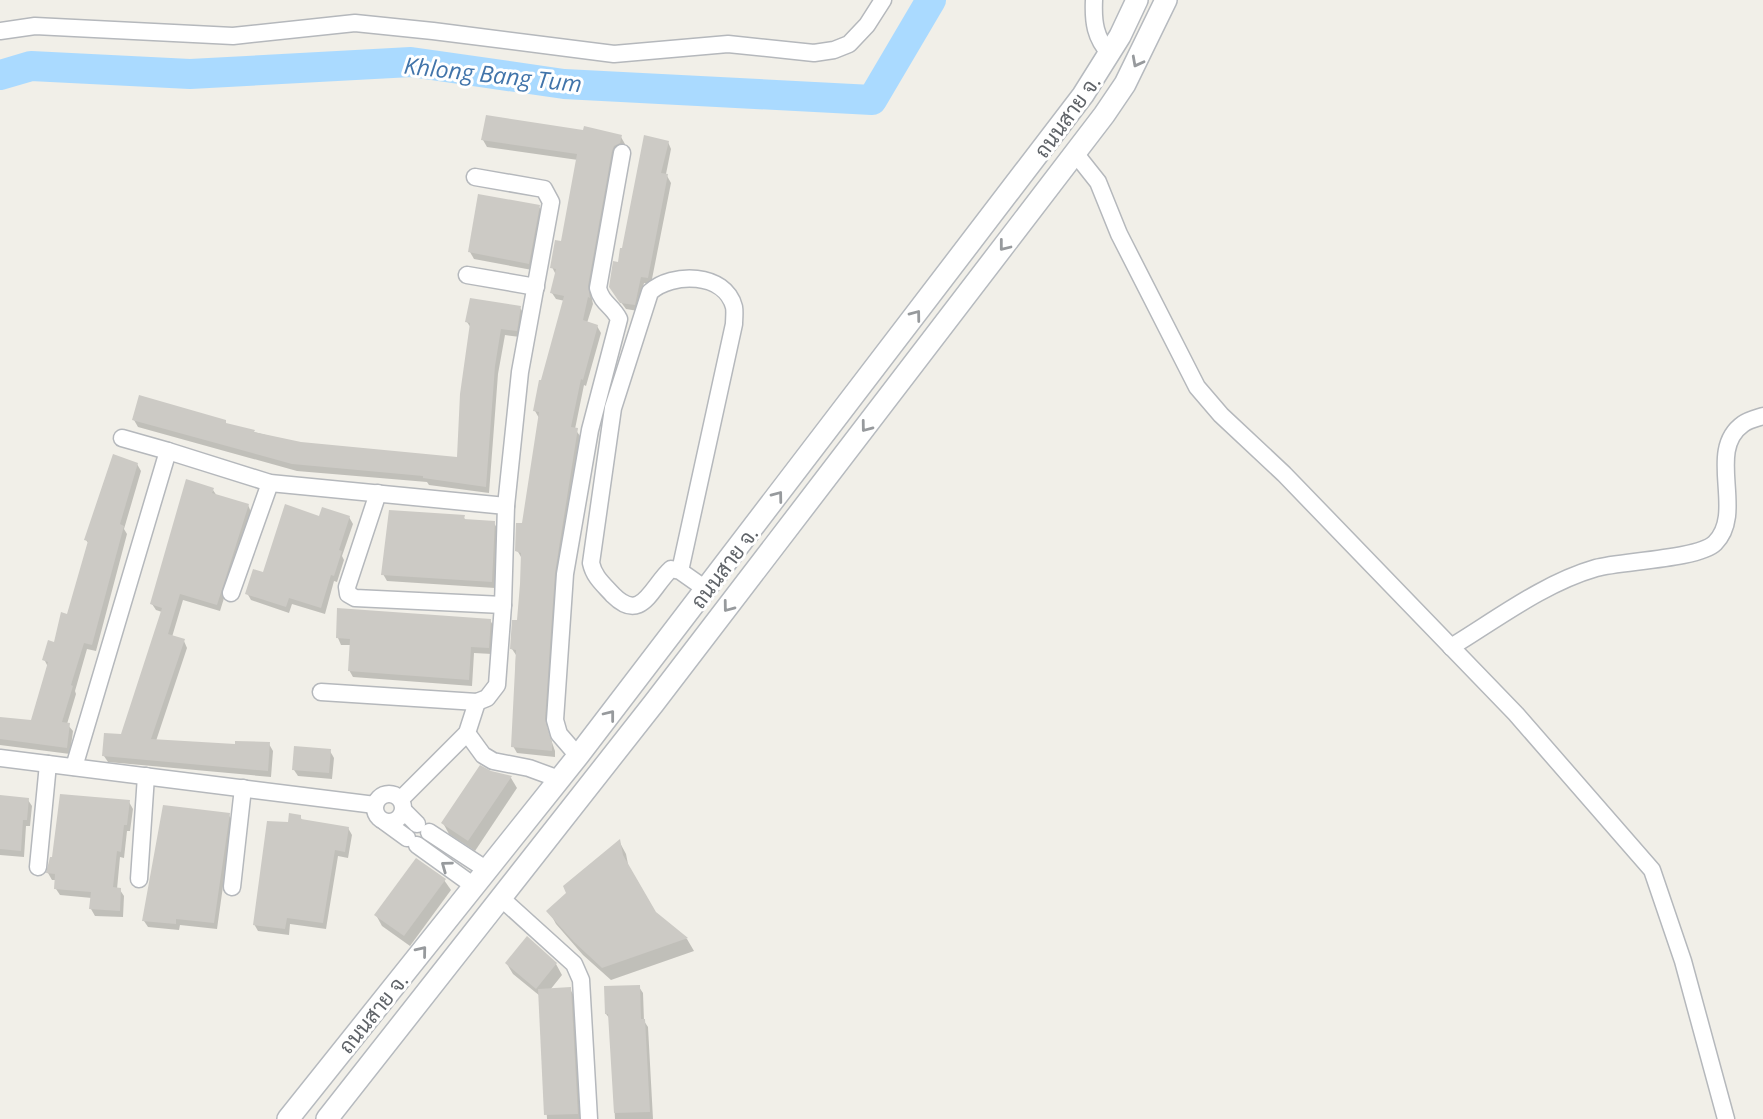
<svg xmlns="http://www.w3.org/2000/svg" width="1763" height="1119" font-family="'Open Sans',Sarabun,sans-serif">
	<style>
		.shadow { fill: #0003 }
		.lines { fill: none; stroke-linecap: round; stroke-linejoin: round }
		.river { stroke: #aadaff; stroke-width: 30 }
		.building { fill: #cccac5 }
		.street-casing { stroke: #b5b8bc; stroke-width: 19 }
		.secondary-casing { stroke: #b6babf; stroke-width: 24 }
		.street { stroke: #fff; stroke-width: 16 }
		.secondary { stroke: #fff; stroke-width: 21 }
		.oneway { stroke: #979a9d }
		.labels { text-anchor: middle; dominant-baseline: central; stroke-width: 6; stroke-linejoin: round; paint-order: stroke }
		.street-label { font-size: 21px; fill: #5f6368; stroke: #fff }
		.water-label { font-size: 23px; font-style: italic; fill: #4174aa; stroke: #fff }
	</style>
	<rect width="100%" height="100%" fill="#f1efe8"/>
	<g class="shadow">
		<polygon points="621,137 625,144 624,150 615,159 591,294 593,304 587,323 597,326 601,333 586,386 584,385 575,429 580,436 557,581 547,728 555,751 555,757 517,753 513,746 516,655 512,649 518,622 522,584 521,557 517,550 524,525 539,418 535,411 565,301 556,299 552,293 556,275 552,267 562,243 578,160 487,147 483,140"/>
		<polygon points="668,142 671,149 666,174 671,183 651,284 644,283 638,311 626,309 615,294 619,264"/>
		<polygon points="539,207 543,213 532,270 474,259 470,252"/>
		<polygon points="520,308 524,314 520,337 505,335 498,374 489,493 429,485 427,482 297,471 138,427 134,420 227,425 301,444 458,459 471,328 467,322"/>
		<polygon points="137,464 141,471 124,529 127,534 96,651 87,649 75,691 76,694 67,724 73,731 70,754 0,745 0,719 32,722 48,667 44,659 55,644 69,616 89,544 86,540"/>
		<polygon points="213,490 217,496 248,505 251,512 220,611 183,600 172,637 184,641 187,648 156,741 237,746 269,744 273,751 271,777 108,762 104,756 123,736 162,612 156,610 152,604"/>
		<polygon points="463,516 466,521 494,523 498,530 495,588 387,581 383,574"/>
		<polygon points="349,517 353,524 342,556 344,560 337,582 334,581 325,614 292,604 289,613 251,600 247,593 320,518"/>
		<polygon points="490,620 494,627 492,654 474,653 472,686 353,677 349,670 351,645 341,645 338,638"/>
		<polygon points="330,751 334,758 332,779 298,776 294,770"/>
		<polygon points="490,773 511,778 517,788 475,851 449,834 443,823"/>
		<polygon points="0,797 28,800 32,806 30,826 26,826 24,857 0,855"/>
		<polygon points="129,802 133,809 130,831 127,831 124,858 120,857 117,889 120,890 124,896 123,917 95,916 91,909 92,898 60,895 56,889 57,880 52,880 48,873"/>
		<polygon points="229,815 232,822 217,929 180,925 179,930 148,927 144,921"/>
		<polygon points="300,817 303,821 348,828 352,835 348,858 338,856 326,929 290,924 289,935 258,931 254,924 290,824"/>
		<polygon points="619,841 626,854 629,869 655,913 687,939 694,951 611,980 583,955 556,924 549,911"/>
		<polygon points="444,880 451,890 410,946 382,926 376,915"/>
		<polygon points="528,939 556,964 562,975 550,990 570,989 574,996 581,1119 547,1119 540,996 513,974 507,964"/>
		<polygon points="639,987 643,993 644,1021 648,1027 653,1119 615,1119 610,1019 606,1014"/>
	</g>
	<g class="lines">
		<polyline class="river" points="0,75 31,66 190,74 411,62 564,84 872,100 931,0"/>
	</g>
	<g class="building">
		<polygon points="486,115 583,130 584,126 622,135 620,143 614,146 612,151 588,286 590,298 588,297 583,320 598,325 583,380 581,379 571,427 578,428 555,573 545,719 552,742 552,751 511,747 516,650 510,649 512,620 517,620 520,584 521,553 515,551 516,523 522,523 539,412 533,411 539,380 541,380 564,296 550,293 556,269 550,268 555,240 561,241 577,154 481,140"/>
		<polygon points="644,135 669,141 661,173 668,174 648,278 641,277 635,305 620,303 609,287 613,261 618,262 620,248 622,248"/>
		<polygon points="478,194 540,205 529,264 468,252"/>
		<polygon points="470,298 521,306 517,331 501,329 495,366 486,487 423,478 423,476 292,464 132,420 139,395 226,420 226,423 255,430 254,432 301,442 457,457 460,394 470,323 465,322"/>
		<polygon points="113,454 138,463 120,524 124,526 92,645 84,643 71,685 73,686 62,722 70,723 67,748 0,739 0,717 31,720 48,662 42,660 48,640 54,642 61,612 67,614 88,541 84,540"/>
		<polygon points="186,479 214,488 212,493 249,504 217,605 180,594 168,634 185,639 151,739 235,744 235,741 270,742 268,771 102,756 104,733 121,734 162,608 150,604"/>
		<polygon points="285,504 319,516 322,507 350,516 339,550 342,551 334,576 331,575 321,608 289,598 286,607 245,594 253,569 263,572"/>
		<polygon points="389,510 465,515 464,519 495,521 492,582 381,575"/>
		<polygon points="337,608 491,619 489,648 471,647 469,680 348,671 350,639 336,638"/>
		<polygon points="294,746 331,749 329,773 292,770"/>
		<polygon points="480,765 491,771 512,776 468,841 441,823"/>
		<polygon points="60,794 130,800 127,825 124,825 121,852 117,851 113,887 121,888 120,911 89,909 91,892 54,889 55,874 46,873 50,857 52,857"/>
		<polygon points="0,795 29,798 27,820 23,820 21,851 0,849"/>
		<polygon points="163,805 230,813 214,923 176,919 176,924 142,921"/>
		<polygon points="289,813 301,815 301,819 349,827 345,852 335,850 323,923 287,918 285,929 253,925 267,821 288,822"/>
		<polygon points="620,839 623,855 656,912 688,938 602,968 574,942 546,911 566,893 563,886"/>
		<polygon points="416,858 446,879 404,936 374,915"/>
		<polygon points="527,936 557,963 536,989 505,963"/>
		<polygon points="640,985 641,1019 645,1019 650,1112 614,1113 608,1014 605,1014 604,986"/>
		<polygon points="571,987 578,1114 544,1115 538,989"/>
	</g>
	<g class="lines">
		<defs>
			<g id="street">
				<path d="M 1094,0 C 1093,22 1095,38 1110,54"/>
				<polyline points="0,31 35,26 233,36 355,23 433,31 614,54 728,44 814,53 834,50 849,44 867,25 883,0"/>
				<polyline points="1075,153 1098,182 1119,234 1197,387 1221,415 1284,474 1516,714 1652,870 1683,961 1726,1119"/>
				<polyline points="467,275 536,287"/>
				<polyline points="122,438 168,451"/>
				<polyline points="378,493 347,587 348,594 355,598 503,605"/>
				<path d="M 680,571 L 734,324 C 734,319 735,312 734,307 C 725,272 672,272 650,292 L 613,408 L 591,563 C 594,577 603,584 613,595 C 642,624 651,587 671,569 L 680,571 L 707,590"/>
				<polyline points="231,593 270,483"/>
				<path d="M 1451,647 C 1497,619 1544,583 1596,568 C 1621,561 1699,559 1715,543 C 1746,512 1705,451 1743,424 C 1748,420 1757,418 1763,416"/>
				<polyline points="321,692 477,702 487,698 497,685 503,605 506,506 520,372 551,202 544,189 475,177"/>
				<polyline points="467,733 483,755 493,761 529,768 559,779"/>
				<path d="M 578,756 L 559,734 L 555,720 L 565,574 L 590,430 L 619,319 C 612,305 602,304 598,288 L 622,153"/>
				<polyline points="0,758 375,805"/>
				<polyline points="74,767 168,451 270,483 506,506"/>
				<circle cx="389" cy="808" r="14"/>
				<polyline points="401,799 467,733 477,702"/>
				<polyline points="404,811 417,824"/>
				<polyline points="385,822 407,838"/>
				<polyline points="429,832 487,870"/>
				<polyline points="417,845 474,886"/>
				<polyline points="38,867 48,764"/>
				<polyline points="139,879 146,776"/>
				<polyline points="232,887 243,788"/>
				<polyline points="501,898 574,964 581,980 589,1119"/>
			</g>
			<g id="secondary">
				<polyline points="288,1119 578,756 1083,95 1120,36 1137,0"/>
				<polyline points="327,1119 654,703 1104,115 1125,84 1166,0"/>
			</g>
		</defs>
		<use href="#street" class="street-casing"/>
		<use href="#secondary" class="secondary-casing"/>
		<use href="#street" class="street"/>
		<use href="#secondary" class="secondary"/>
	</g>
	<defs><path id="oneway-chevron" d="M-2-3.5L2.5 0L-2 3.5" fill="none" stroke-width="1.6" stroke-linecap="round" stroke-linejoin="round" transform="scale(1.75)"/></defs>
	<g class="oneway">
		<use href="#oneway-chevron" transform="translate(1137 62) rotate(118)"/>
		<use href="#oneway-chevron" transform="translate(1004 246) rotate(128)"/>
		<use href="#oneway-chevron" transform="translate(916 315) rotate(-53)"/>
		<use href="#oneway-chevron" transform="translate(866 427) rotate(127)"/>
		<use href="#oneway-chevron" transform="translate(778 496) rotate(-53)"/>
		<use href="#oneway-chevron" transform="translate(728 607) rotate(127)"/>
		<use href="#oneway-chevron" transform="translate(610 715) rotate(-52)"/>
		<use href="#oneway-chevron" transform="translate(446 866) rotate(-144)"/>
		<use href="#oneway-chevron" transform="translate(422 951) rotate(-51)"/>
	</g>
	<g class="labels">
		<g class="street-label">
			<text transform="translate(1067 116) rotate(-54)">ถนนสาย จ.</text>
			<text transform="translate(724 567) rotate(-53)">ถนนสาย จ.</text>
			<text transform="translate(373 1013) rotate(-51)">ถนนสาย จ.</text>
		</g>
		<g class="water-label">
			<text transform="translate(493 74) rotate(6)">Khlong Bang Tum</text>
		</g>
	</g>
</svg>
